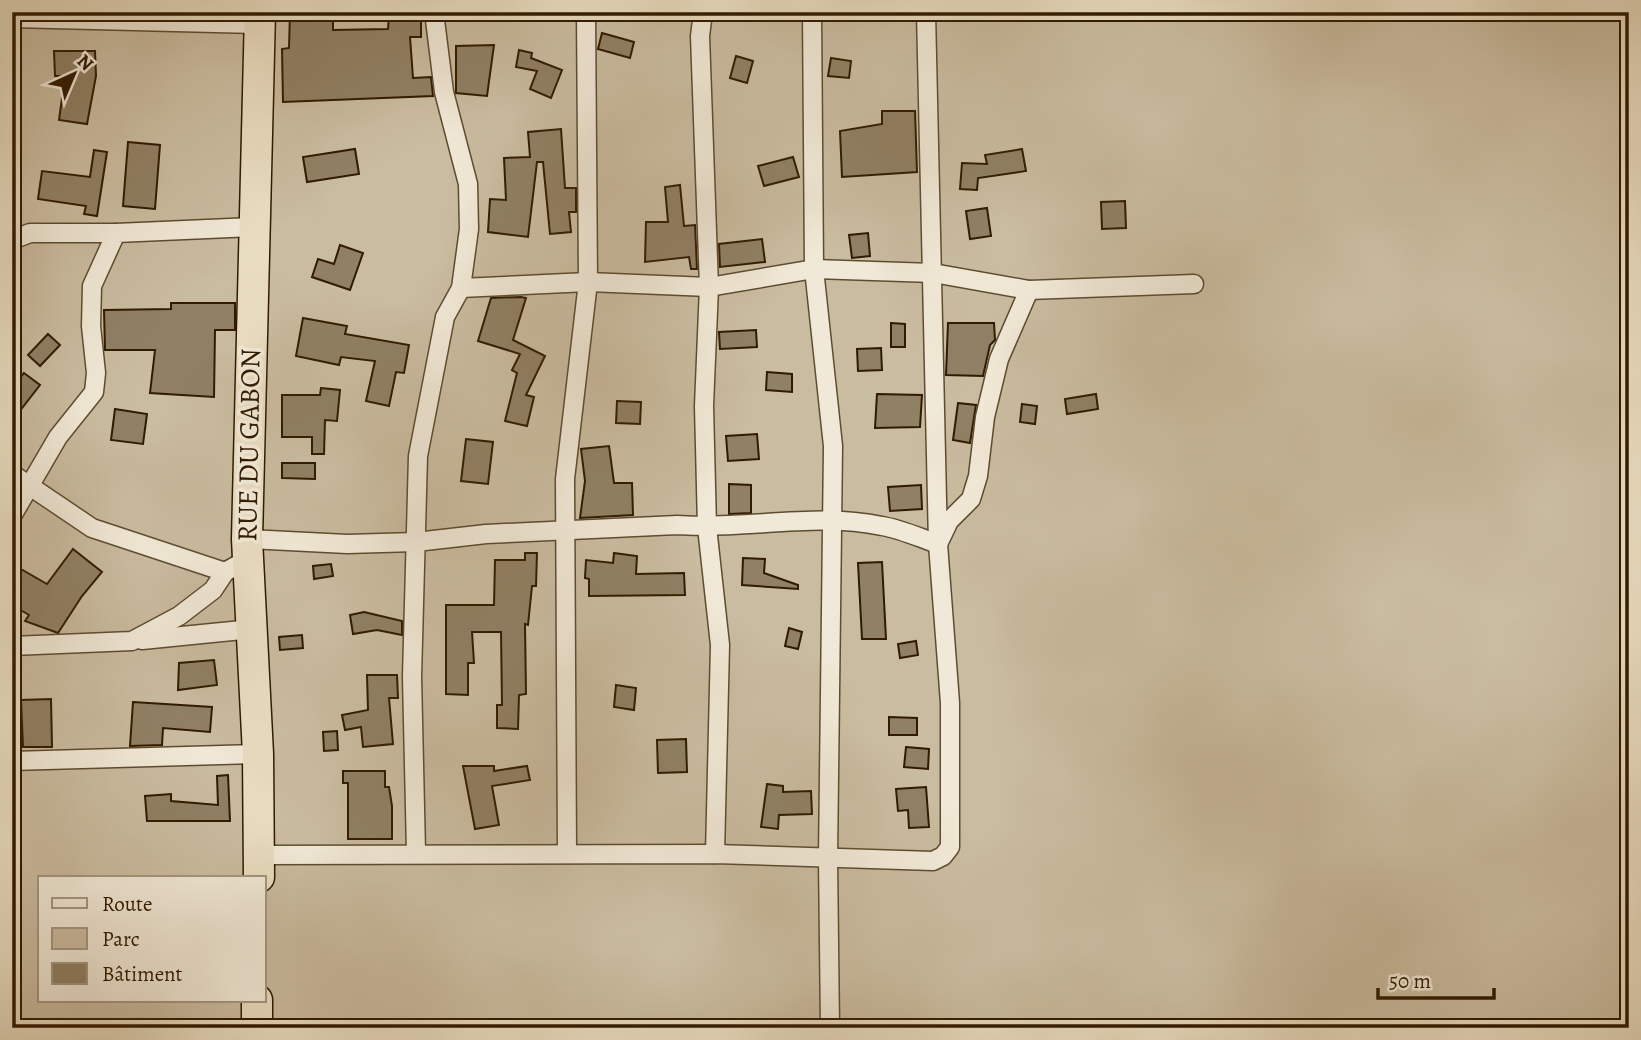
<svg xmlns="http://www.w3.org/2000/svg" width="1641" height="1040" font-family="Alegreya,serif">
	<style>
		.green { fill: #cabca0; stroke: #7d6c50; stroke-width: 2; fill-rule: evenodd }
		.building { fill: #908064; stroke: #301b00; stroke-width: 2 }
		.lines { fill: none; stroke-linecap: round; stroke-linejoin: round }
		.minor-casing { stroke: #5e4c30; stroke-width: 21 }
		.trunk-casing { stroke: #301b00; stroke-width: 33 }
		.minor { stroke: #f1e9d7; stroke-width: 18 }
		.trunk { stroke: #e9ddc1; stroke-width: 30 }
		.labels { text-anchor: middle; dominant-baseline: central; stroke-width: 7; stroke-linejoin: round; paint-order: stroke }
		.street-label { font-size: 28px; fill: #301b00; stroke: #f1e9d7 }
	</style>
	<rect width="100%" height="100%" fill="#e9ddc1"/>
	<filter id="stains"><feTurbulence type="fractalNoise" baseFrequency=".00286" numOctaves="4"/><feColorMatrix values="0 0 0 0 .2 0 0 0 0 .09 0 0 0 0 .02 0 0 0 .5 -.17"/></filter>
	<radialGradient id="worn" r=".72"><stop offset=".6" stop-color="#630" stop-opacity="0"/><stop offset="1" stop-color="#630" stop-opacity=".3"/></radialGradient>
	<path class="green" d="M 12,12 L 1629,12 L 1629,1028 L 12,1028 ZM 40,877 L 264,877 L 264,1000 L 40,1000 Z"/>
	<g class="building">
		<polygon points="290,12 333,12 333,30 388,29 389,16 421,16 421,37 410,37 413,78 431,77 433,96 283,102 282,49 289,48"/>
		<polygon points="602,33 634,42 630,58 598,49"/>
		<polygon points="494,45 487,96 456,93 456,46"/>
		<polygon points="519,50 532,53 531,58 562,70 551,98 530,89 537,71 516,67"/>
		<polygon points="54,51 95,51 96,76 87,124 59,120 65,76 55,76"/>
		<polygon points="736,56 753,61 747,83 730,78"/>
		<polygon points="831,58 851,61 849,78 828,76"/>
		<polygon points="882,111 915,111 917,172 842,177 840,131 882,124"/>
		<polygon points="561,129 565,188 576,188 576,212 569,212 571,232 550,234 543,162 537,162 528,237 488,232 490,199 506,200 504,158 530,157 528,132"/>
		<polygon points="128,142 160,145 155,209 123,206"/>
		<polygon points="355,149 359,174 307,182 303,157"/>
		<polygon points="1022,149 1026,171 978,178 977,190 960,189 962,163 987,164 985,155"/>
		<polygon points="94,150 107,152 97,216 84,214 86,206 38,199 42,171 90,177"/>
		<polygon points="793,157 799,177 764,186 758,166"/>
		<polygon points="680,185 684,226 695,225 697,269 691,269 689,257 645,262 646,222 668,222 665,187"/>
		<polygon points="1125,201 1126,228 1102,229 1101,202"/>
		<polygon points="987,208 991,236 970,239 966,211"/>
		<polygon points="868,233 870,256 852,258 849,235"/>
		<polygon points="762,239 765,262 720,267 719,244"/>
		<polygon points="340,245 363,253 350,290 312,277 318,259 334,264"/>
		<polygon points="521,297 526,298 513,340 545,356 526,395 534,397 527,426 505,421 517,373 512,370 520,354 478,341 491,298"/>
		<polygon points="171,303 235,303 235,330 215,330 214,397 150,393 155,350 105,350 104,310 171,309"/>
		<polygon points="303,318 347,326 345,334 409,345 404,373 396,372 389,406 366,401 375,361 341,357 339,365 296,356"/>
		<polygon points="891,323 905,324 905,347 891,347"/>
		<polygon points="948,323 994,323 995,340 990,345 983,376 946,375"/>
		<polygon points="756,330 757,347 720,349 719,332"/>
		<polygon points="48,334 60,345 40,366 28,355"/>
		<polygon points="881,348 882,370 858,371 857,349"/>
		<polygon points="767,372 792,374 792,392 766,390"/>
		<polygon points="24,373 40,385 12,421 12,388"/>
		<polygon points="321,388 340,390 337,421 325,420 324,454 312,454 312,437 282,437 282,395 320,395"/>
		<polygon points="877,394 922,395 920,427 875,428"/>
		<polygon points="1096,394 1098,409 1067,414 1065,399"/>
		<polygon points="617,401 641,402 640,424 616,423"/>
		<polygon points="958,403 976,405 970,443 953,440"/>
		<polygon points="1022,404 1037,406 1035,424 1020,422"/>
		<polygon points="115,409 147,414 143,444 111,440"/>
		<polygon points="757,434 759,459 728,461 726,436"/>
		<polygon points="466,439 493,442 488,484 461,481"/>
		<polygon points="609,446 614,483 632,483 633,515 580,518 585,481 581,449"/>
		<polygon points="282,463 315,463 315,479 282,478"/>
		<polygon points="729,484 751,485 751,513 729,514"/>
		<polygon points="921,485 922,509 890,511 888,487"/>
		<polygon points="73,549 102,572 82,596 58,633 25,621 29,615 12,605 12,564 47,584"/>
		<polygon points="525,553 537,553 536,586 532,586 528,625 525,624 526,694 519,695 518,729 497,728 497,705 502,705 501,632 472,632 474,663 468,663 468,695 446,694 446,605 494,605 495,560 525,560"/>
		<polygon points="614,553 637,556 636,574 684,573 685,595 589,596 589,579 585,578 586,560 613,563"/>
		<polygon points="743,558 765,559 764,573 798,585 798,589 742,585"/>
		<polygon points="882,562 886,639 862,639 858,563"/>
		<polygon points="331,564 333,576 314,579 313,566"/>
		<polygon points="364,612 402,621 402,635 377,630 353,634 350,615"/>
		<polygon points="789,628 802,632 798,649 785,646"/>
		<polygon points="302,635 303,648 280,650 279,637"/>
		<polygon points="916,641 918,655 900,658 898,644"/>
		<polygon points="214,660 217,685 178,690 179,663"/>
		<polygon points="367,675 397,675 398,698 389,698 393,744 363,747 361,727 345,730 342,715 368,710"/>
		<polygon points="616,685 636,688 634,710 614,707"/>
		<polygon points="51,699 52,747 23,747 21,700"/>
		<polygon points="133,702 212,707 210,732 163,728 162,745 130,746"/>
		<polygon points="889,717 917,718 917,735 889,735"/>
		<polygon points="337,731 338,750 324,751 323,732"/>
		<polygon points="686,739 687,772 658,773 657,740"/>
		<polygon points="906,747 929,749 928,769 904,767"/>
		<polygon points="463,766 494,766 494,771 527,766 530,780 492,786 499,825 475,829"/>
		<polygon points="343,771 385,771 385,787 389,787 392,806 392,839 348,839 348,783 343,783"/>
		<polygon points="228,775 230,821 147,821 145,796 171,794 171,801 218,805 217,776"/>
		<polygon points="767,784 783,786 783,792 811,791 812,814 779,815 778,829 761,827"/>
		<polygon points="926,787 929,827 909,828 908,810 898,811 896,789"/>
	</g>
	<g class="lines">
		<defs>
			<g id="minor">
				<polyline points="703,12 700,36 709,287 704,406 707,527 720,645 715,854"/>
				<polyline points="812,12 814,269 833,446 828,858 830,1028"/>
				<polyline points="12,18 260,24"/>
				<polyline points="12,240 30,233 116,233"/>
				<polyline points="461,288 588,282 709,287 814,269 933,273 1029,290 1194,284"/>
				<polyline points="12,474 92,528 225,572"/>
				<polyline points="12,516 58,437 94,392 96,373 91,326 92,286 116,233 253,227"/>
				<path d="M 247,539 L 347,544 L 416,542 L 486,534 L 677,525 C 744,530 816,512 882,526 C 901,529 920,538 938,544 L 949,521 L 971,499 L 978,476 L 985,417 L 999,359 L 1029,290"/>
				<polyline points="142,640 252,629"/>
				<polyline points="12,646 132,641 179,616 213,590 225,572 248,559"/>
				<polyline points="12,761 258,754"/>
				<polyline points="416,852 412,677 418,456 445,317 461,288 469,229 468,184 444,92 434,12"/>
				<polyline points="567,854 565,479 588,282 586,12"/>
				<polyline points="259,855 715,854 933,861 943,856 950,847 950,703 938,544 926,12"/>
			</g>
			<g id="trunk">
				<polyline points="259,877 258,754 247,539 260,12"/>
				<polyline points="257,1028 257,1000"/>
			</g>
		</defs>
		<use href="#minor" class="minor-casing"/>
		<use href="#trunk" class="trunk-casing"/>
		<use href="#minor" class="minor"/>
		<use href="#trunk" class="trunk"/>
	</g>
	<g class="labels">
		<g class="street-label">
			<text transform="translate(249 445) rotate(-89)">RUE DU GABON</text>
		</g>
	</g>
	<rect width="1641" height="1040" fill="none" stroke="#e9ddc1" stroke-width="42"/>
	<rect x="14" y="14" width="1613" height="1012" fill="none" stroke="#301b00" stroke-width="3.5"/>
	<rect x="21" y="21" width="1599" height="998" fill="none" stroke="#301b00" stroke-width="2"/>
	<rect x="38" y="876" width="228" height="126" fill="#f1e9d7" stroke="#a49781" stroke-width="2"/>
	<rect x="52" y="898" width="35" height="10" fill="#f1e9d7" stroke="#a49781" stroke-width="2"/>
	<text x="102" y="911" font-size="21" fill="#301b00">Route</text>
	<rect x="52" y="928" width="35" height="21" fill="#cabca0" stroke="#a49781" stroke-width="2"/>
	<text x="102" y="946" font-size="21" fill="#301b00">Parc</text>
	<rect x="52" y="963" width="35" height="21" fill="#908064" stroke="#a49781" stroke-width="2"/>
	<text x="102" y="981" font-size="21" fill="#301b00">Bâtiment</text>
	<g transform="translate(74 74) rotate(44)" stroke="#f1e9d7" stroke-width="5" paint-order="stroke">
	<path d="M0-5L12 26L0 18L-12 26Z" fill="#301b00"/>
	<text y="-10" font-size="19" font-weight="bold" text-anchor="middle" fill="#301b00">N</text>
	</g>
	<path d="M1378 988v10h116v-10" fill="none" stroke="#301b00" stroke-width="3.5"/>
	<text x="1389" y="988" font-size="21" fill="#301b00" stroke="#f1e9d7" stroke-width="5" paint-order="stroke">50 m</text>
	<rect width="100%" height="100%" filter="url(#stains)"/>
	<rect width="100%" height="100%" fill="url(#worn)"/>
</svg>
